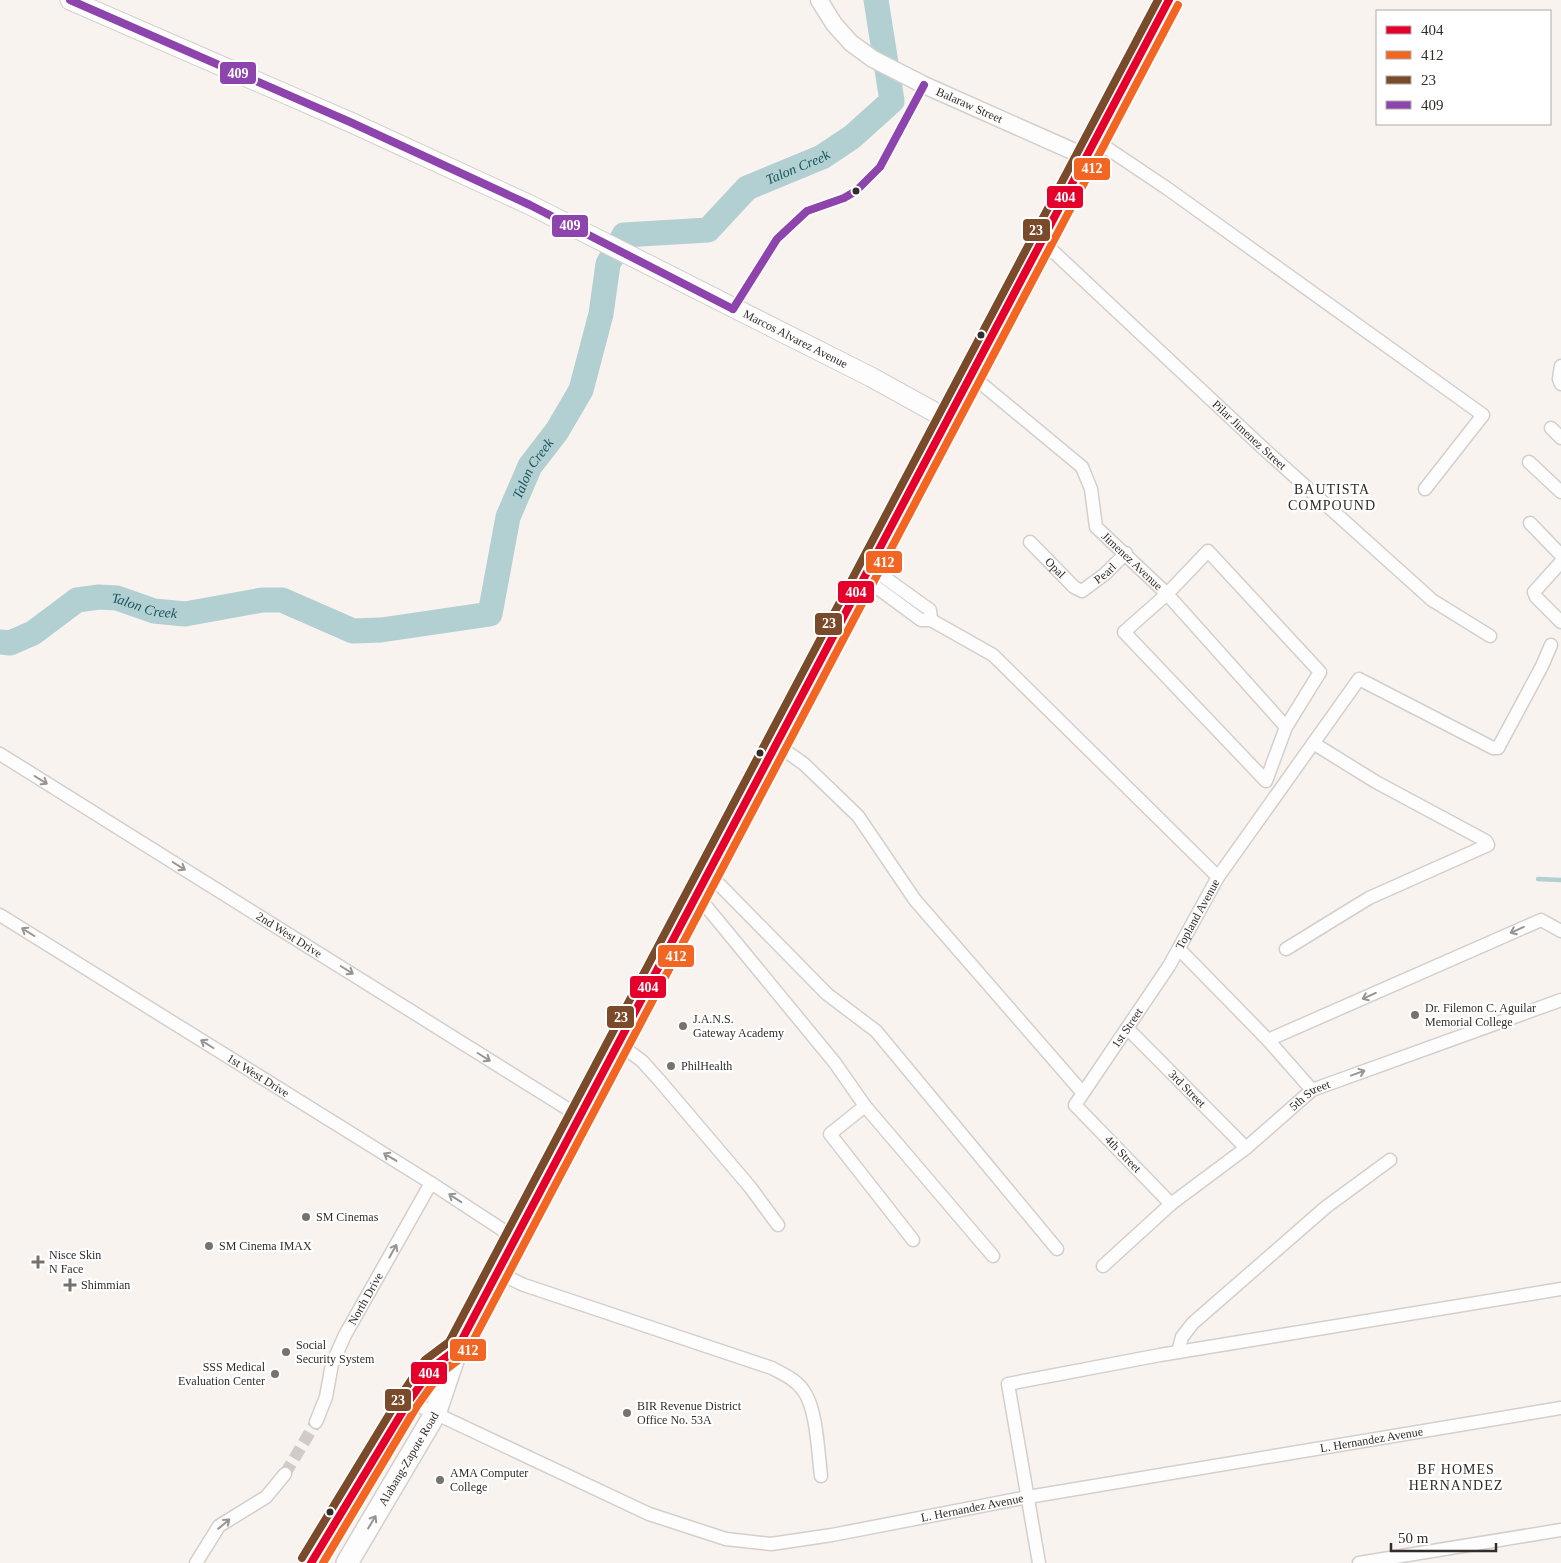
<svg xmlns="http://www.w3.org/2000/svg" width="1561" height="1563" font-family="Georgia,serif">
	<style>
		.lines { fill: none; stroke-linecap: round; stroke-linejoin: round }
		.stream { stroke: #b2cfd2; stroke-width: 4.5 }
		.river { stroke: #b2cfd2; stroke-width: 25 }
		.minor-tunnel { stroke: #d0cbc8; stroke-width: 12; stroke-dasharray: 12 6; stroke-linecap: butt }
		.minor-casing { stroke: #d3cfcc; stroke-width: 15 }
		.tertiary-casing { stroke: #d3cfcc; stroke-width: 19 }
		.secondary-casing { stroke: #d3cfcc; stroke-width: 21 }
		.trunk-casing { stroke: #d3cfcc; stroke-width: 24 }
		.minor { stroke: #fefdfd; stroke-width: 12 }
		.tertiary { stroke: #fefdfd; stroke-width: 16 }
		.secondary { stroke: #fefdfd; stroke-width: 19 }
		.trunk { stroke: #fefdfd; stroke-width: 21 }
		.bus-1-casing { stroke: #fff; stroke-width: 11 }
		.bus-2-casing { stroke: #fff; stroke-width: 11 }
		.bus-3-casing { stroke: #fff; stroke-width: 11 }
		.bus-4-casing { stroke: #fff; stroke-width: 11 }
		.bus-1 { stroke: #e4002b; stroke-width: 8 }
		.bus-2 { stroke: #f26522; stroke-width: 8 }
		.bus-3 { stroke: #7a4b2a; stroke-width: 8 }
		.bus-4 { stroke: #8e44ad; stroke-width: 8 }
		.oneway { stroke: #979594 }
		.bus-dot { fill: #302d2a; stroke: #fff; stroke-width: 2 }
		.poi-dot { fill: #76726f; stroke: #fff; stroke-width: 2 }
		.labels { text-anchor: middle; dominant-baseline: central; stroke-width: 4.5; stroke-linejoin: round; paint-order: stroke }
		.street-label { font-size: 12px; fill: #302d2a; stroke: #fff }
		.poi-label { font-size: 12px; fill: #302d2a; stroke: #fff; text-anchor: start }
		.water-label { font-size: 14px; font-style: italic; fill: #18555d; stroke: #fff }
		.neighbourhood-label { font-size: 14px; letter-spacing: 1px; fill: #322a25; stroke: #fff }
		.line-badge { stroke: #fff; stroke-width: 2 }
		.badge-label { font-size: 14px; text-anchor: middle; font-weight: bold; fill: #fff }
	</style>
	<rect width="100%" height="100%" fill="#f8f3ef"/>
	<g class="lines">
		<polyline class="stream" points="1538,879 1561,880"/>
		<path class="river" id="s1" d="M 0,642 L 10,643 L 33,633 L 77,600 L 99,597 L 117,598 L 154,611 L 185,614 L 262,600 L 282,600 L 353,631 L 381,630 L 490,614 L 508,517 L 530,466 L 557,431 L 581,390 L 601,314 L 608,264 L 624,235 L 708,230 L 747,188 L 822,157 L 852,137 L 892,101 L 876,0"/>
		<polyline class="minor-tunnel" points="285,1474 316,1422"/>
		<defs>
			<g id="minor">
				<polyline points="1095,140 1168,189 1483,415 1425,489"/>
				<path id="s2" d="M 1042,241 L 1263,448 L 1432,600 L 1490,636"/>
				<polyline points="1561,366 1559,379 1561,384"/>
				<path id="s3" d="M 971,375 L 1082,467 L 1091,489 L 1096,527 L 1167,594 L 1286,727"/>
				<polyline points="1551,428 1561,438"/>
				<polyline points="1529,462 1561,492"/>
				<polyline points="1530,523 1561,555"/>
				<path id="s4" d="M 1030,542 L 1074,587 L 1082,591 L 1105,574 L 1126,553"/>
				<polygon points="1208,551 1320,672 1286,727 1266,781 1124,632 1167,594"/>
				<polyline points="1561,562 1534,592 1536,597 1561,622"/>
				<polyline points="870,567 930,610 931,620"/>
				<polyline points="864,578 921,620 931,620 993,655 1218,877"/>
				<polyline points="777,745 804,764 858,816 915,900 1082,1092"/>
				<path id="s5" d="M 0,754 L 579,1116"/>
				<polyline points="707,872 827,994 876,1031 1057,1249"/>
				<polyline points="696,894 835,1063 865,1106 993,1256"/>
				<path id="s6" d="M 0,915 L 431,1183 L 515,1238"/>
				<polyline points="1179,949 1268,1040 1312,1090"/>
				<polyline points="1286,949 1369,898 1488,845 1486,841 1376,782 1313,743"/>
				<path id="s7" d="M 1128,1029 L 1246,1148"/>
				<polyline points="1268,1040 1541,920 1561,931"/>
				<polyline points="619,1044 642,1061 660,1081 750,1187 778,1225"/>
				<polyline points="865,1106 830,1134 913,1240"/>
				<path id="s8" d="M 1171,1204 L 1075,1105 L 1169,966 L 1218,877 L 1359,679 L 1493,748 L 1498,748 L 1542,666 L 1551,645"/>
				<path id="s9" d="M 1103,1266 L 1171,1204 L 1246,1148 L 1312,1090 L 1561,1000"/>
				<path d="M 496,1272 L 524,1285 L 772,1368 C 783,1374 795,1379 803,1390 C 817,1408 818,1453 821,1476"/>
				<polyline points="1178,1352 1182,1337 1193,1323 1326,1207 1390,1160"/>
				<path id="s10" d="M 409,1401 L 649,1514 L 726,1539 L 771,1544 L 832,1535 L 1028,1497 L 1561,1408"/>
				<path id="s11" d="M 316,1422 L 326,1397 L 332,1364 L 345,1335 L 431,1183"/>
				<polyline points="196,1563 219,1526 266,1497 285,1474"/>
				<polyline points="1039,1563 1008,1384 1160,1355 1561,1289"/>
				<polyline points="1359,1563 1561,1530"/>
			</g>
			<g id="tertiary">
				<path id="s12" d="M 819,0 L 834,24 L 851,43 L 873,59 L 924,85 L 1086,157"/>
			</g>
			<g id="secondary">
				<path id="s13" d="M 70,0 L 350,122 L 530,205 L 871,377 L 947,419"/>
			</g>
			<g id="trunk">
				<polyline points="311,1563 409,1401 433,1367 457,1349"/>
				<path id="s14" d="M 347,1563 L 435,1414 L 457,1349 L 496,1272 L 1169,0"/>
			</g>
		</defs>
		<use href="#minor" class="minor-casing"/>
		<use href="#tertiary" class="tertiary-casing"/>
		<use href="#secondary" class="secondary-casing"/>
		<use href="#trunk" class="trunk-casing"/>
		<use href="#minor" class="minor"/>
		<use href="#tertiary" class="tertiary"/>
		<use href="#secondary" class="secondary"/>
		<use href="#trunk" class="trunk"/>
		<defs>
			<polyline id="bus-1" points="311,1563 409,1401 433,1367 457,1349 1169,0"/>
			<polyline id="bus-2" points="323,1563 417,1406 440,1374 466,1354 1178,5"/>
			<polyline id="bus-3" points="302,1558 401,1395 425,1360 449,1342 1158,0"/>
			<g id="bus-4">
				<polyline points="70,0 350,122 530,205 733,309"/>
				<polyline points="733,309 777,239 807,211 844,198 856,191 880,167 924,85"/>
			</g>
		</defs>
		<use href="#bus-1" class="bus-1-casing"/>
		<use href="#bus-2" class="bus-2-casing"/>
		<use href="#bus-3" class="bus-3-casing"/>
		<use href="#bus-4" class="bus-4-casing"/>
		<use href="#bus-1" class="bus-1"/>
		<use href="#bus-2" class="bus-2"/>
		<use href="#bus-3" class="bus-3"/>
		<use href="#bus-4" class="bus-4"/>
	</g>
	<defs><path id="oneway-shaft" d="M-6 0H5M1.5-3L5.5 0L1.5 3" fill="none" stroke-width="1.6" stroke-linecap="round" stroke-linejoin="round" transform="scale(1.25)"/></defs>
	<g class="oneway">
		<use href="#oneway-shaft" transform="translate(41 780) rotate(32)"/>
		<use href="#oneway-shaft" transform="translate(179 866) rotate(32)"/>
		<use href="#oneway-shaft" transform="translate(1517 930) rotate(156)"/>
		<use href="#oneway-shaft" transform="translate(28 932) rotate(-148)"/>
		<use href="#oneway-shaft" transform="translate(347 970) rotate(32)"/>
		<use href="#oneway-shaft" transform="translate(1369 996) rotate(156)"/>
		<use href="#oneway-shaft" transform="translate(207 1044) rotate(-148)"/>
		<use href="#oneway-shaft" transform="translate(484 1057) rotate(32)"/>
		<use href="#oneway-shaft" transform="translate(1358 1073) rotate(-20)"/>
		<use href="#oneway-shaft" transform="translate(390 1157) rotate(-149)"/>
		<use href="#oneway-shaft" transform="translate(455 1198) rotate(-147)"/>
		<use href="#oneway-shaft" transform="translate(393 1251) rotate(-61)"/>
		<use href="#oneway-shaft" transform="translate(372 1522) rotate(-59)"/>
		<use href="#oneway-shaft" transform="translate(224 1524) rotate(-40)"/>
	</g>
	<g class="bus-dot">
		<circle cx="856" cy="191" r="4.5"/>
		<circle cx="981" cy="335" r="4.5"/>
		<circle cx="760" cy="753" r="4.5"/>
		<circle cx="330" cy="1512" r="4.5"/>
	</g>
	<g class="poi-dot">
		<circle cx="1415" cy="1015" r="5"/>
		<circle cx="683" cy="1026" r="5"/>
		<circle cx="671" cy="1066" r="5"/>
		<circle cx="306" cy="1217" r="5"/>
		<circle cx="209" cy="1246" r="5"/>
		<path d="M35.5 1254.5h5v5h5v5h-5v5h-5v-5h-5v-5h5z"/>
		<path d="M67.5 1277.5h5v5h5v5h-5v5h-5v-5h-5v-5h5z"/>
		<circle cx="286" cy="1352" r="5"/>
		<circle cx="275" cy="1374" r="5"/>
		<circle cx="627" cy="1413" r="5"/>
		<circle cx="440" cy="1480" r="5"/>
	</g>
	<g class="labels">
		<g class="street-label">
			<text stroke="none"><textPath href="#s12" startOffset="188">Balaraw Street</textPath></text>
			<text stroke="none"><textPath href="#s13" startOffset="801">Marcos Alvarez Avenue</textPath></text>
			<text stroke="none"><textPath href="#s2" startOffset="284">Pilar Jimenez Street</textPath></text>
			<text stroke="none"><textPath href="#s3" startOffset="256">Jimenez Avenue</textPath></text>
			<text stroke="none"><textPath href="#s4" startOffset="36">Opal</textPath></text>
			<text stroke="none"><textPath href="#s4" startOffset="101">Pearl</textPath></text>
			<text stroke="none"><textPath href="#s8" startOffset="365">Topland Avenue</textPath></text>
			<text stroke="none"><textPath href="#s5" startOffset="341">2nd West Drive</textPath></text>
			<text stroke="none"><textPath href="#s8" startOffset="231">1st Street</textPath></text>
			<text stroke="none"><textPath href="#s6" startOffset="304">1st West Drive</textPath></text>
			<text stroke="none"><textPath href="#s7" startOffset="84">3rd Street</textPath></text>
			<text stroke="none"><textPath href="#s9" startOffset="269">5th Street</textPath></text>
			<text transform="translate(1123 1154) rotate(46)">4th Street</text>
			<text stroke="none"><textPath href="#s11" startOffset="134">North Drive</textPath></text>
			<text stroke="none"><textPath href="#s10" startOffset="1001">L. Hernandez Avenue</textPath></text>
			<text stroke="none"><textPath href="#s14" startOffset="121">Alabang-Zapote Road</textPath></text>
			<text stroke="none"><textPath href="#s10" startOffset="596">L. Hernandez Avenue</textPath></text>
		</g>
		<g class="poi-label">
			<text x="1425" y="1008">Dr. Filemon C. Aguilar<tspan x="1425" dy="14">Memorial College</tspan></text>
			<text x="693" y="1019">J.A.N.S.<tspan x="693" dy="14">Gateway Academy</tspan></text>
			<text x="681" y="1066">PhilHealth</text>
			<text x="316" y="1217">SM Cinemas</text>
			<text x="219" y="1246">SM Cinema IMAX</text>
			<text x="49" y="1255">Nisce Skin<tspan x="49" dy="14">N Face</tspan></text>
			<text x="81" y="1285">Shimmian</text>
			<text x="296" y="1345">Social<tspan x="296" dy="14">Security System</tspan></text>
			<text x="265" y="1367" text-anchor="end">SSS Medical<tspan x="265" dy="14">Evaluation Center</tspan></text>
			<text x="637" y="1406">BIR Revenue District<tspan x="637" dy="14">Office No. 53A</tspan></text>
			<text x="450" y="1473">AMA Computer<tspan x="450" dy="14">College</tspan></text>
		</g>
		<g class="water-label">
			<text stroke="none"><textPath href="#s1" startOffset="1119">Talon Creek</textPath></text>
			<text stroke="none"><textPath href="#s1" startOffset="668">Talon Creek</textPath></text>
			<text stroke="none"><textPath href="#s1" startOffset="159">Talon Creek</textPath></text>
		</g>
		<g class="neighbourhood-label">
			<text x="1332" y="489">BAUTISTA<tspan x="1332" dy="16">COMPOUND</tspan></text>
			<text x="1456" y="1469">BF HOMES<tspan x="1456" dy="16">HERNANDEZ</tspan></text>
		</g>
	</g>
	<g class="line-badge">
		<rect x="219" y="61" width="38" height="24" rx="5" fill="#8e44ad"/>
		<rect x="1073" y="157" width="38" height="24" rx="5" fill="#f26522"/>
		<rect x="1046" y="185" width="38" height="24" rx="5" fill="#e4002b"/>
		<rect x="551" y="214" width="38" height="24" rx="5" fill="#8e44ad"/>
		<rect x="1022" y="218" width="29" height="24" rx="5" fill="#7a4b2a"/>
		<rect x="865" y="550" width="38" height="24" rx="5" fill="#f26522"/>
		<rect x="837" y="580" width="38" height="24" rx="5" fill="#e4002b"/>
		<rect x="814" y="612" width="29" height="24" rx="5" fill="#7a4b2a"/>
		<rect x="657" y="944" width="38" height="24" rx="5" fill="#f26522"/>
		<rect x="629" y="975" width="38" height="24" rx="5" fill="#e4002b"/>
		<rect x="606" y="1005" width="29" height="24" rx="5" fill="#7a4b2a"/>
		<rect x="449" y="1338" width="38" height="24" rx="5" fill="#f26522"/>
		<rect x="410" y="1361" width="38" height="24" rx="5" fill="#e4002b"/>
		<rect x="384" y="1388" width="28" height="24" rx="5" fill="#7a4b2a"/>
	</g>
	<g class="badge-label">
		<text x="238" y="78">409</text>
		<text x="1092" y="173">412</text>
		<text x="1065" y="202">404</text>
		<text x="570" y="230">409</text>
		<text x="1036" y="235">23</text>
		<text x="884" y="567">412</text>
		<text x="856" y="597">404</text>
		<text x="829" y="628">23</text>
		<text x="676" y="961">412</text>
		<text x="648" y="992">404</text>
		<text x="621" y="1022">23</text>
		<text x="468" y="1355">412</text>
		<text x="429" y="1378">404</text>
		<text x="398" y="1405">23</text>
	</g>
	<rect x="1376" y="10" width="175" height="115" fill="#ffffff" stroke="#acabaa"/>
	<rect x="1386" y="26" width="25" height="8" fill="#e4002b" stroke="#acabaa"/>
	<text x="1421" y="35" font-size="15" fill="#302d2a">404</text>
	<rect x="1386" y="51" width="25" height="8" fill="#f26522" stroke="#acabaa"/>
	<text x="1421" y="60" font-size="15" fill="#302d2a">412</text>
	<rect x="1386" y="76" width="25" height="8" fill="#7a4b2a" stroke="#acabaa"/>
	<text x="1421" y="85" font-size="15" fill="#302d2a">23</text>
	<rect x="1386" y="101" width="25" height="8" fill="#8e44ad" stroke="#acabaa"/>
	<text x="1421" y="110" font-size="15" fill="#302d2a">409</text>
	<path d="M1391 1543v8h105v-8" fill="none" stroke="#302d2a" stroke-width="2.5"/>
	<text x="1398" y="1543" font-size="15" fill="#302d2a" stroke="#ffffff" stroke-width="4" paint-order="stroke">50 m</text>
</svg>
